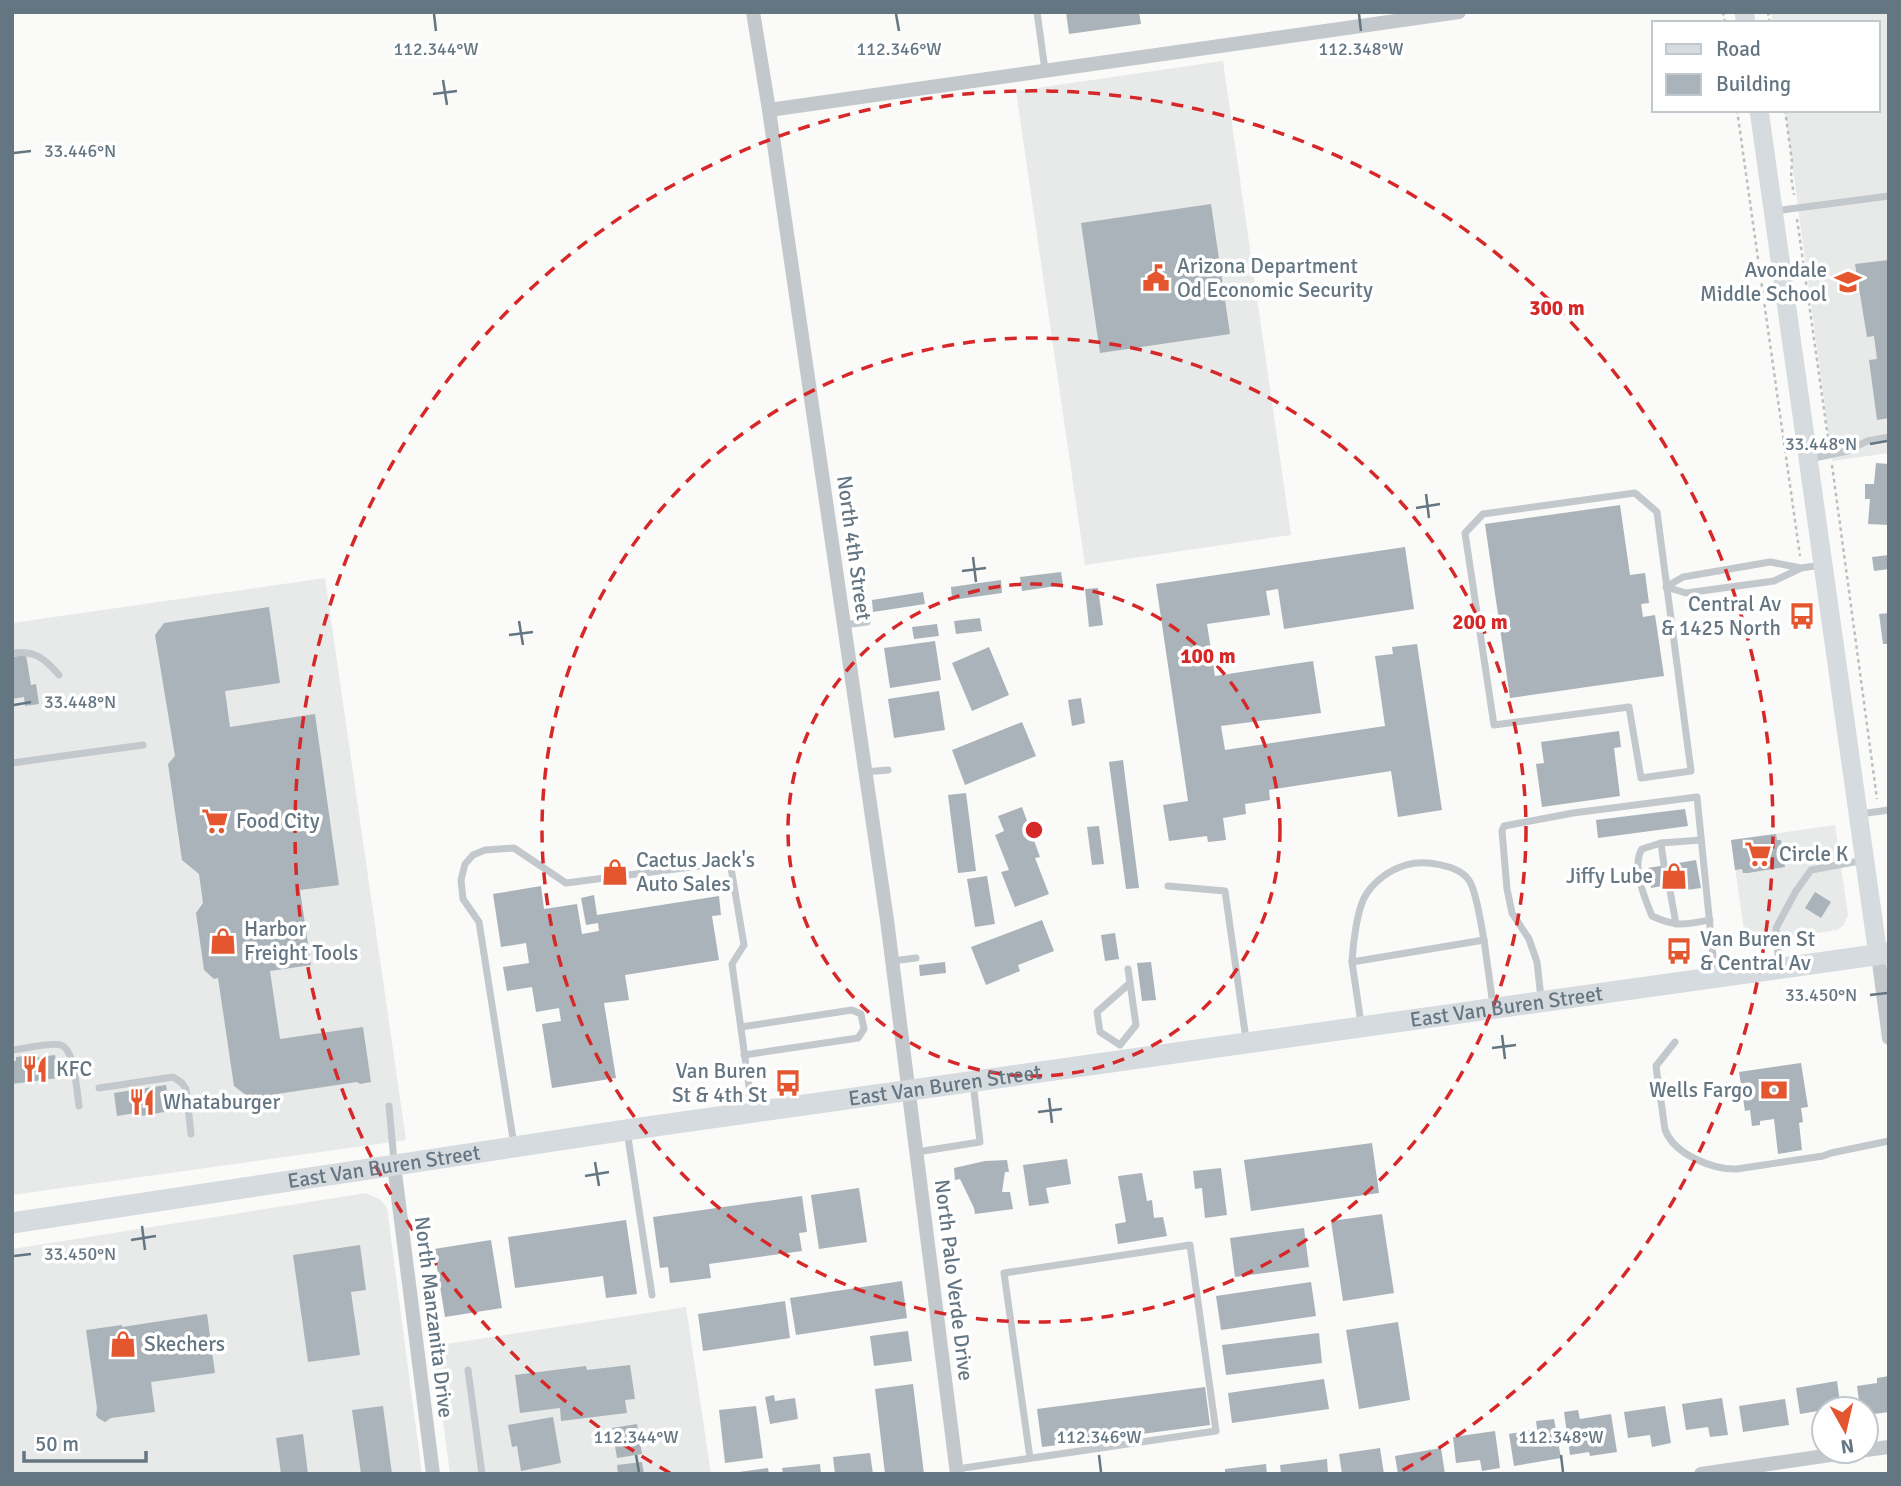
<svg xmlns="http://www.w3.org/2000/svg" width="1901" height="1486" font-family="Signika,sans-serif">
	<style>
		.built { fill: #e8e9e9 }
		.building { fill: #aab3b9 }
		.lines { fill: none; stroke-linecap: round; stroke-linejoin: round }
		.path { stroke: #bbbfc2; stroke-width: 2.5; stroke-dasharray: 3.5 3.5; stroke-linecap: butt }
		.lane { stroke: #c3c8cc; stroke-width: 7 }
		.street { stroke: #c3c8cc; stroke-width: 14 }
		.secondary { stroke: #d6dbdf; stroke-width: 19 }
		.primary { stroke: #d6dbdf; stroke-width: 21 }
		.ticks { fill: none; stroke: #657683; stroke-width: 2.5 }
		.ring { fill: none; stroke: #d62828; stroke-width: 3.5; stroke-dasharray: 12 9 }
		.labels { text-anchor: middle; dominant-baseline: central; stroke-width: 7; stroke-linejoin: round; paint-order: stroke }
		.poi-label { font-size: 21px; fill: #657683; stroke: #fff; text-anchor: start }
		.street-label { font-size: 21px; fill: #657683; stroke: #fff }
		.ticks-label { font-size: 18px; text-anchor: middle; fill: #657683; stroke: #fff; stroke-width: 7; stroke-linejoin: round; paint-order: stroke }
		.centre { fill: #d62828; stroke: #fff; stroke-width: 3.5 }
		.ring-label { font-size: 21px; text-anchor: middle; font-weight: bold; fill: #d62828; stroke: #fff; stroke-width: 7; stroke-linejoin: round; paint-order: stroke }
	</style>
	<rect width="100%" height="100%" fill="#fafaf8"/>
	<g class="built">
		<polygon points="1771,12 1889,12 1889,453 1832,461 1785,110 1878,110 1878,23 1773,23"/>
		<polygon points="1223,61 1291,535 1085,565 1016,91"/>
		<polygon points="325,578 406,1140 12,1195 12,623"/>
		<polygon points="1835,825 1848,915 1843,926 1837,930 1746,944 1731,840"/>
		<polygon points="366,1193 381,1200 387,1208 422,1474 12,1474 12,1249"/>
		<polygon points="686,1307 711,1474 450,1474 433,1346"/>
	</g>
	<g class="building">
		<polygon points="1066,12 1139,12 1141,24 1069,34"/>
		<polygon points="1211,204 1230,334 1100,353 1081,223"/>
		<polygon points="1889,260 1889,418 1877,420 1869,360 1877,359 1874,336 1867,337 1855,264"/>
		<polygon points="1876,463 1889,464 1889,525 1868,524 1870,499 1865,499 1865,484 1874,484"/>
		<polygon points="1620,505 1630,575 1645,573 1649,603 1641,604 1643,617 1655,615 1664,676 1510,698 1485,524"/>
		<polygon points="1405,547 1414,609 1284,629 1278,589 1266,591 1270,615 1207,624 1215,676 1313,661 1321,713 1221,726 1225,750 1385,726 1375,656 1393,654 1392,647 1417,644 1442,810 1398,817 1391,771 1269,790 1270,800 1245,804 1246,814 1223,818 1226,840 1208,842 1207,836 1169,841 1163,805 1188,801 1156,584"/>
		<polygon points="1889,555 1889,569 1874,571 1872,557"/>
		<polygon points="1061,572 1063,585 1022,591 1020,577"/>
		<polygon points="1001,580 1002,593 952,600 951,587"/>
		<polygon points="1098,588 1103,625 1089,627 1085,589"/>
		<polygon points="923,592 925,604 873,612 872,600"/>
		<polygon points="269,607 280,683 225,691 230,727 315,714 339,885 300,890 311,965 270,971 280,1039 363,1027 371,1082 360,1084 357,1082 250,1098 234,1086 218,978 214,979 204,970 196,913 203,903 199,874 182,860 168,764 175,756 155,635 164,623"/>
		<polygon points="1889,613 1889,644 1883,644 1879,614"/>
		<polygon points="980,618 982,631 956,634 954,621"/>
		<polygon points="937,624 939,636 914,639 912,627"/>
		<polygon points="935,641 941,680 890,688 884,648"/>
		<polygon points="989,647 1009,695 972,711 952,663"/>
		<polygon points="26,655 31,685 36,684 39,704 25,706 24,697 12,699 12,657"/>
		<polygon points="939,691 945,730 894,738 888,699"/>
		<polygon points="1081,698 1085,723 1072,726 1068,700"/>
		<polygon points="1022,722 1036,756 965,785 952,750"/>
		<polygon points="1619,731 1621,747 1614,748 1620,796 1542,807 1536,764 1544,763 1541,742"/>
		<polygon points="1123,760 1139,888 1126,889 1109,762"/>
		<polygon points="966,793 976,871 958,873 948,795"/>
		<polygon points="1022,807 1040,857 1035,858 1049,894 1015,907 1001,872 1009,870 995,835 1004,831 998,816"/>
		<polygon points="1685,809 1688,826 1598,838 1596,820"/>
		<polygon points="1099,826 1104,864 1092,865 1087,827"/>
		<polygon points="1776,834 1777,840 1781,840 1785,867 1748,873 1743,873 1742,869 1735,870 1731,840"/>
		<polygon points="1696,860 1701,888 1680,891 1679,883 1651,888 1648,868"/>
		<polygon points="987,876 995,924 975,927 967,879"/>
		<polygon points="541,886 544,909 577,904 582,934 599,931 598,923 586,925 581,898 594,895 597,915 719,896 721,915 712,916 719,960 625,975 629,1000 604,1003 616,1078 552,1088 542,1024 561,1021 559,1008 536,1012 532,987 507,991 503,967 529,963 526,943 501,947 493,894"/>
		<polygon points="1815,892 1831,902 1821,918 1805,908"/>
		<polygon points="1042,920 1054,951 1018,965 1020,971 986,985 971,947"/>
		<polygon points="1115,933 1119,959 1105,961 1101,935"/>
		<polygon points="945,962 946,973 920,976 919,965"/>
		<polygon points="1151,962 1156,1000 1142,1001 1137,963"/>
		<polygon points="33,1055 33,1058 55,1055 58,1078 12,1084 12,1061 16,1061 16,1057"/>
		<polygon points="1801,1063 1808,1107 1801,1108 1803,1122 1799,1123 1802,1150 1778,1154 1774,1119 1760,1121 1760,1125 1752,1126 1750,1110 1745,1111 1739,1072"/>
		<polygon points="166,1085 170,1111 136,1117 135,1113 117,1116 114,1093"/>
		<polygon points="1372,1143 1379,1193 1251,1211 1244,1160"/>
		<polygon points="1067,1159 1071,1184 1046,1188 1049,1203 1029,1206 1023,1165"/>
		<polygon points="1007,1160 1009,1172 1005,1172 1002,1192 1010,1192 1013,1209 975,1214 974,1208 960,1179 955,1180 954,1168 985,1161"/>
		<polygon points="1221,1168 1227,1215 1205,1218 1202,1188 1195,1189 1193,1171"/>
		<polygon points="1142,1173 1147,1201 1152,1200 1154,1218 1163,1217 1167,1236 1118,1244 1115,1224 1126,1222 1118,1176"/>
		<polygon points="859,1188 867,1242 819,1249 811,1195"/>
		<polygon points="802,1196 807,1232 799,1233 802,1251 709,1264 711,1278 670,1283 668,1267 660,1268 653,1217"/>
		<polygon points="1382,1214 1394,1293 1343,1301 1331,1221"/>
		<polygon points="626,1220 637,1294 606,1298 603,1276 515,1288 508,1237"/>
		<polygon points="1304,1228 1309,1267 1235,1277 1230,1238"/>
		<polygon points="491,1240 502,1308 445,1317 434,1249"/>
		<polygon points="360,1245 366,1290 351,1292 360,1355 308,1362 293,1255"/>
		<polygon points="902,1281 907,1318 796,1335 790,1298"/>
		<polygon points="1311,1282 1316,1316 1221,1330 1216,1296"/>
		<polygon points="785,1301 790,1338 703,1351 698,1314"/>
		<polygon points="207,1314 215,1373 151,1382 155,1412 111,1418 105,1422 98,1418 96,1415 97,1408 86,1330 122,1325 122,1327"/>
		<polygon points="1398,1322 1410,1400 1359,1409 1346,1330"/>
		<polygon points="908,1331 912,1361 874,1366 870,1336"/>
		<polygon points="1319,1333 1322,1363 1226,1375 1222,1345"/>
		<polygon points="630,1365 635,1399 625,1400 627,1413 561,1421 560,1408 520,1413 515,1375 586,1366 587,1370"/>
		<polygon points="1889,1376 1889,1412 1866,1415 1866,1409 1860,1409 1857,1386 1877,1383 1877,1378"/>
		<polygon points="1324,1379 1329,1409 1232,1423 1228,1393"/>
		<polygon points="1837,1381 1841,1409 1824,1409 1824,1410 1800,1414 1796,1388"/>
		<polygon points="913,1384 924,1474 885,1474 875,1389"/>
		<polygon points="1205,1387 1210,1425 1042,1447 1037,1409"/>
		<polygon points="774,1395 775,1401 795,1398 798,1419 770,1424 765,1397"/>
		<polygon points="1722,1398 1728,1435 1710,1437 1708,1427 1686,1430 1682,1404"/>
		<polygon points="1785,1399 1789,1425 1743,1432 1739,1406"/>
		<polygon points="383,1406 392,1474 361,1474 352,1410"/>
		<polygon points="756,1406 763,1458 725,1463 719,1410"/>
		<polygon points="1665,1406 1671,1443 1652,1447 1650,1435 1628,1438 1624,1412"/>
		<polygon points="1578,1410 1580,1419 1611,1414 1617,1452 1590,1456 1589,1452 1570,1455 1564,1412"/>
		<polygon points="553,1417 561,1463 521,1471 517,1446 512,1447 508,1425"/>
		<polygon points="1554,1419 1561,1458 1514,1466 1509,1434 1537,1429 1536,1421"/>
		<polygon points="637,1424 642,1454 617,1458 612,1428"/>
		<polygon points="1495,1431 1500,1468 1482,1471 1480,1460 1456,1463 1453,1437"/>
		<polygon points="303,1434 308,1474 281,1474 276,1438"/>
		<polygon points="1380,1448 1384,1474 1342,1474 1339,1454"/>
		<polygon points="1441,1448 1445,1474 1398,1474 1395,1456"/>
		<polygon points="870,1453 873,1474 835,1474 833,1457"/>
		<polygon points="1327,1459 1328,1474 1281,1474 1280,1465"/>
		<polygon points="642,1462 644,1474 618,1474 617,1465"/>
		<polygon points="820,1464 821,1474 783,1474 782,1468"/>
		<polygon points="1266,1464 1267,1474 1225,1474 1225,1469"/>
		<polygon points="768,1468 769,1474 739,1474 739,1472"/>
	</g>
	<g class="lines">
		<g class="path">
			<polyline points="1723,12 1725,23"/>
			<polyline points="1768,12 1770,23"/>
			<polyline points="1737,110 1800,556"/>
			<polyline points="1785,110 1792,161 1791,177 1794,195"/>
			<polyline points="1797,219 1829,445"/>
			<polyline points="1832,465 1877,799"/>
		</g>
		<g class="lane">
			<polyline points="1037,12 1045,70"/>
			<polyline points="1774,211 1889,196"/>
			<polyline points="1809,459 1848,451 1867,441 1889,437"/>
			<polygon points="1635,493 1657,512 1691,771 1641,778 1629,707 1494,725 1465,533 1483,514"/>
			<polyline points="1801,568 1774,581 1686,593 1666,587 1683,577 1770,562 1801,568 1822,565"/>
			<polyline points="844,625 867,622"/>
			<path d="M 12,653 C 35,650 44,658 59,675"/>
			<polyline points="12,763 143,745"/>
			<polyline points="865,772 888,770"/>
			<polyline points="1860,814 1889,810"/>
			<path d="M 1701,840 L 1661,843 L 1642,849 C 1631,866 1645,899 1652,916 C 1676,927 1684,925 1710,920"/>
			<polyline points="1661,843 1664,865"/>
			<polyline points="1669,885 1676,924"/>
			<polyline points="1168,886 1225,891 1246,1039"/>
			<polyline points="892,961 916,958"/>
			<path d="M 1352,962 C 1353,944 1357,907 1367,893 C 1376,880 1390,870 1406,865 C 1423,860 1460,864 1470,882 C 1477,894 1481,925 1484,940"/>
			<polyline points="1779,965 1776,928 1796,891 1811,870 1865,860"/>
			<polyline points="1128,969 1136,1025 1120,1045 1100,1032 1097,1012 1130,983"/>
			<polyline points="1541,998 1537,962 1529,939 1512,913 1507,889 1502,831 1504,826 1573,813 1697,797 1715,976"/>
			<polyline points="1361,1023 1352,962 1484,940 1493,1005"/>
			<polyline points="741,1027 852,1010 861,1014 864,1029 858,1038 744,1055"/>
			<path d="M 1675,1042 L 1656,1066 C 1658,1083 1661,1099 1663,1116 C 1664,1121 1664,1128 1666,1132 C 1676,1155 1714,1170 1737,1169 L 1823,1156 L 1831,1153 L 1889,1141"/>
			<path d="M 12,1050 C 25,1049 49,1042 61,1045 C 75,1049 77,1094 79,1106"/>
			<polyline points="99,1088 173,1077 182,1083 186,1089 191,1134"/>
			<polyline points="389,1106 394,1161"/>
			<polyline points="627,1131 652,1295"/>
			<polyline points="514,1145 479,922 463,899 461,880 465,864 473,855 485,850 514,848 566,883 730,862 744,945 732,964 752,1108"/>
			<polyline points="917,1152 980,1142 973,1083"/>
			<polyline points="468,1370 482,1474"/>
			<polyline points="957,1469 1216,1431 1190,1245 1004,1273 1030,1458"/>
		</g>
		<g class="street">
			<polyline points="753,12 769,110 887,920 957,1474"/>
			<polyline points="769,110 1459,12"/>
			<polyline points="1878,955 1889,1038"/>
			<polyline points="394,1165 433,1474"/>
			<polyline points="1866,1450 1889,1447"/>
			<polyline points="1701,1474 1858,1451"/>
		</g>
		<g class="secondary">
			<polyline points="1744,12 1746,23"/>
			<polyline points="1759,110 1878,955"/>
		</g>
		<path class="primary" id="s1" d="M 12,1223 L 626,1130 L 1889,953"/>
	</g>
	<path class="ticks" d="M 434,14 L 436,31M 896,14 L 899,31M 1359,14 L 1361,31M 443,80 L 447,105M 433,94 L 457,91M 14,153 L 31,151M 1870,444 L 1887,441M 1426,494 L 1429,518M 1416,508 L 1440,504M 973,557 L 976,582M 962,571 L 986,568M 519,621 L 523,645M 509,635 L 533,632M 14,705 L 31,702M 1870,995 L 1887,993M 1502,1035 L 1505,1059M 1492,1048 L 1516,1045M 1049,1098 L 1052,1123M 1038,1112 L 1062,1109M 595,1162 L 599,1186M 585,1176 L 609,1172M 142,1226 L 145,1250M 131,1240 L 156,1236M 14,1256 L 31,1254M 636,1455 L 639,1472M 1099,1455 L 1101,1472M 1561,1455 L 1563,1472"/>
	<g class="ring">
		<circle cx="1034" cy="830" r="246"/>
		<circle cx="1034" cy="830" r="492"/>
		<path d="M670 1473A739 739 0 1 1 1398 1473"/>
	</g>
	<defs>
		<symbol id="civic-bare" viewBox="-9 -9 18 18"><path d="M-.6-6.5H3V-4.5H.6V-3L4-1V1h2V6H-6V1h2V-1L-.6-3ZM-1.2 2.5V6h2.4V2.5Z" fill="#e4572e" stroke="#fff" stroke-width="2.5" paint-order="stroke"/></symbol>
		<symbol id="school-bare" viewBox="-9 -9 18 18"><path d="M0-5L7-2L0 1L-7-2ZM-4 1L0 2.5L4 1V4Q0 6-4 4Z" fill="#e4572e" stroke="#fff" stroke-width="2.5" paint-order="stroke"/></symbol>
		<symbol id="bus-bare" viewBox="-9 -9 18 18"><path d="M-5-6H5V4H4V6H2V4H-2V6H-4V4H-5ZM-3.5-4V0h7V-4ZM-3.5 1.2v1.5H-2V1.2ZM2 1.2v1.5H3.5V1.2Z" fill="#e4572e" stroke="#fff" stroke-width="2.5" paint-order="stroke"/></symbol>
		<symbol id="supermarket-bare" viewBox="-9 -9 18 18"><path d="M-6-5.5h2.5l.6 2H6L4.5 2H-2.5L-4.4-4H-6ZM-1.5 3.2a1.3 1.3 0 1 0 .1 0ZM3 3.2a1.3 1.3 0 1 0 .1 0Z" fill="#e4572e" stroke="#fff" stroke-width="2.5" paint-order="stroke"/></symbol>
		<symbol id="shop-bare" viewBox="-9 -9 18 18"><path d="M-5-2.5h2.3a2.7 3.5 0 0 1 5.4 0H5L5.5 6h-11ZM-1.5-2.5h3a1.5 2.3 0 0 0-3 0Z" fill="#e4572e" stroke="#fff" stroke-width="2.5" paint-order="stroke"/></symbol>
		<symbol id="restaurant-bare" viewBox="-9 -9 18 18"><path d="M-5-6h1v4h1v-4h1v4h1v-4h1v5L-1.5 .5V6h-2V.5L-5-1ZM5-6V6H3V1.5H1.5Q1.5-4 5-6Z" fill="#e4572e" stroke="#fff" stroke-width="2.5" paint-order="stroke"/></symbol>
		<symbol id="bank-bare" viewBox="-9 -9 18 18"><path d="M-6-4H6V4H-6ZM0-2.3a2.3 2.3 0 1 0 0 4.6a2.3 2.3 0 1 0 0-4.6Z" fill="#e4572e" stroke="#fff" stroke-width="2.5" paint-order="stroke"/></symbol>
	</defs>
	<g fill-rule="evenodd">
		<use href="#civic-bare" x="1137" y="259" width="38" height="38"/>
		<use href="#school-bare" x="1829" y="263" width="38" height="38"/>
		<use href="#bus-bare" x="1783" y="597" width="38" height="38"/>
		<use href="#supermarket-bare" x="196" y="802" width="38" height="38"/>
		<use href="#supermarket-bare" x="1739" y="835" width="38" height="38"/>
		<use href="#shop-bare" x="596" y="853" width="38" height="38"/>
		<use href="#shop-bare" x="1655" y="857" width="38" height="38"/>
		<use href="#shop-bare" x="204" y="922" width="38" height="38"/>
		<use href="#bus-bare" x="1660" y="932" width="38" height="38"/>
		<use href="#restaurant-bare" x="16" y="1050" width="38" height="38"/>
		<use href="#bus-bare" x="769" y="1064" width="38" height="38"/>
		<use href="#bank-bare" x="1755" y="1071" width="38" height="38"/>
		<use href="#restaurant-bare" x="123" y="1083" width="38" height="38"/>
		<use href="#shop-bare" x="104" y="1325" width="38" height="38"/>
	</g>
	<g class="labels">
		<g class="poi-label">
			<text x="1177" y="266">Arizona Department<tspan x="1177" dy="24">Od Economic Security</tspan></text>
			<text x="1827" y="270" text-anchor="end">Avondale<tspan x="1827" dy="24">Middle School</tspan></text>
			<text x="1781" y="604" text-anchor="end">Central Av<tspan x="1781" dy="24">&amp; 1425 North</tspan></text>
			<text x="236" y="821">Food City</text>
			<text x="1779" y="854">Circle K</text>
			<text x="636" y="860">Cactus Jack's<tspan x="636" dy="24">Auto Sales</tspan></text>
			<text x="1653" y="876" text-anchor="end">Jiffy Lube</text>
			<text x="244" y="929">Harbor<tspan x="244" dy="24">Freight Tools</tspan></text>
			<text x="1700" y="939">Van Buren St<tspan x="1700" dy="24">&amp; Central Av</tspan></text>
			<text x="56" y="1069">KFC</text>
			<text x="767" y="1071" text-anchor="end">Van Buren<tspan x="767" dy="24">St &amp; 4th St</tspan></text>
			<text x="1753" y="1090" text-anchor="end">Wells Fargo</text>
			<text x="163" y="1102">Whataburger</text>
			<text x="144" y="1344">Skechers</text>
		</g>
		<g class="street-label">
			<text transform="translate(854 548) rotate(82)">North 4th Street</text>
			<text stroke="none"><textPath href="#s1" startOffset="1510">East Van Buren Street</textPath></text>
			<text stroke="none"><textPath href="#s1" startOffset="943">East Van Buren Street</textPath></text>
			<text stroke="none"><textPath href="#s1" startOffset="376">East Van Buren Street</textPath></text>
			<text transform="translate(954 1280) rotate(83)">North Palo Verde Drive</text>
			<text transform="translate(434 1317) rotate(83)">North Manzanita Drive</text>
		</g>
	</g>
	<g class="ticks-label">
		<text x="436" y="55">112.344°W</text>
		<text x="899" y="55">112.346°W</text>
		<text x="1361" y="55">112.348°W</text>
		<text x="80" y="157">33.446°N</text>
		<text x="1821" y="450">33.448°N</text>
		<text x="80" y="708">33.448°N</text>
		<text x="1821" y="1001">33.450°N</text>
		<text x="80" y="1260">33.450°N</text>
		<text x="636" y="1443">112.344°W</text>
		<text x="1099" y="1443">112.346°W</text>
		<text x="1561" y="1443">112.348°W</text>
	</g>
	<circle cx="1034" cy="830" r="10" class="centre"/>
	<g class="ring-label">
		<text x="1557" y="315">300 m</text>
		<text x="1480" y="629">200 m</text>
		<text x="1208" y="663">100 m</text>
	</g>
	<rect width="1901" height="1486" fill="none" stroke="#657683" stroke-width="28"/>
	<rect x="1652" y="21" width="228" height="91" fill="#ffffff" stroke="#c1c8cd" stroke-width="2"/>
	<rect x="1666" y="44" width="35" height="10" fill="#d6dbdf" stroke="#c1c8cd" stroke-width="2"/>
	<text x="1716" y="56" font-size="21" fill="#657683">Road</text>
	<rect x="1666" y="74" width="35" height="21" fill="#aab3b9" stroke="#c1c8cd" stroke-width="2"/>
	<text x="1716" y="91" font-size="21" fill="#657683">Building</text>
	<g transform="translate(1845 1430) rotate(172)"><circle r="33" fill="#ffffff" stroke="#c1c8cd" stroke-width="2"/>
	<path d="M0-5L12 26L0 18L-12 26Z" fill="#e4572e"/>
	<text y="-10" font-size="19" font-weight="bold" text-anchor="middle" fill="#657683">N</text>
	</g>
	<path d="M24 1451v10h122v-10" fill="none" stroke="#657683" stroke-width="3.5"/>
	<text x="35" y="1451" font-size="21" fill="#657683" stroke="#ffffff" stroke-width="5" paint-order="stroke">50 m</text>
</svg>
